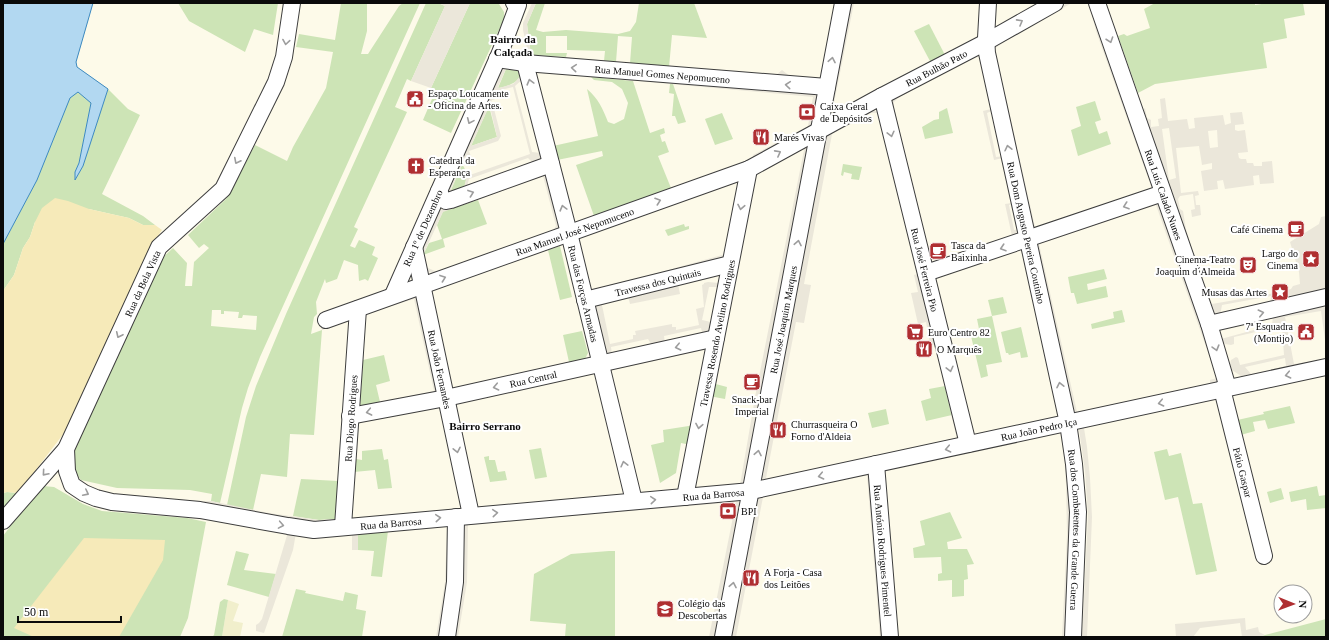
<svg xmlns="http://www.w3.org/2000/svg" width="1329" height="640" font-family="Georgia,serif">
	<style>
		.farmland { fill: #f1efcc }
		.green { fill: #cde4b6; fill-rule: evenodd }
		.sand { fill: #f6eab9 }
		.plaza { fill: #ebe7da; fill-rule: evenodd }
		.water { fill: #b2d8f1; stroke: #3e8ac2 }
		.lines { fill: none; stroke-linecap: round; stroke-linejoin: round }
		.street-casing { stroke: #3d3d3d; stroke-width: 18 }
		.street { stroke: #fff; stroke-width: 16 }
		.oneway { stroke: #9d9d9d }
		.labels { text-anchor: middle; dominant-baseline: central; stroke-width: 4; stroke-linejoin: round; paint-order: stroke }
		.street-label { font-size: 10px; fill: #0a0a0a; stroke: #fff }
		.poi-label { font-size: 10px; fill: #0a0a0a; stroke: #fff; text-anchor: start }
		.neighbourhood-label { font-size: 11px; font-weight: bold; fill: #0a0a0a; stroke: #fff }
	</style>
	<rect width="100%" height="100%" fill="#fdfae9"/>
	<polygon class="farmland" points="228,600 239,604 233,621 243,623 240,637 222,637"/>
	<g class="green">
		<polygon points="3,3 93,3 76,62 77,67 108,89 128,109 140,115 102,194 143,216 155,225 143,225 129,218 111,214 89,209 35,222 30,237 23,248 14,275 3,291"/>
		<polygon points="178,3 278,3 273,35 254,29 245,52 189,21"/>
		<path d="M 341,3 L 367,3 L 367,31 L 361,54 L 368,54 L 399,6 L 403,3 L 420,3 L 260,357 L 248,388 L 242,408 L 220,503 L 211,501 L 212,494 L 190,490 L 117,488 L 81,480 L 74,471 L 72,455 L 161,259 L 173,248 L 187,263 L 185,286 L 192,286 L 194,262 L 209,248 L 204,244 L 199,248 L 188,235 L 226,199 L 255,145 L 287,161 L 293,147 L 326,88 L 333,52 L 296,47 L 299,34 L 335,40 ZM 212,310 L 221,310 L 221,314 L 224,314 L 224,311 L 239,312 L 238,318 L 242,318 L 243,315 L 257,316 L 256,330 L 211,326 Z"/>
		<polygon points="426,3 438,3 445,6 411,81 407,79 395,107 407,112 354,227 358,229 350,246 355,248 359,240 375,247 372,255 378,258 368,281 365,279 359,281 358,265 344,260 337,279 326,283 325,279 316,302 317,314 314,317 311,334 322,330 314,435 290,434 287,477 261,474 253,510 227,505 246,417 256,386 286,314"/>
		<polygon points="470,3 499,4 504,12 504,19 451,133 423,120 435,92 431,88"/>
		<polygon points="536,3 545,3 536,30 543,32 566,30 618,34 630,31 636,22 639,3 694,3 707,38 672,35 669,67 630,63 632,37 618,36 616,62 604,61 605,51 567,50 567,36 546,36 546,53 567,53 566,57 531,55 527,24"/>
		<polygon points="1155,3 1255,3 1255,5 1268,3 1303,3 1305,15 1284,19 1287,38 1263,43 1267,68 1155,84 1138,93 1118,36 1124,34 1127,36 1150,28 1144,9"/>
		<polygon points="929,24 945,55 931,63 914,31"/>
		<path d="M 506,69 L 518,71 L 520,76 C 516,84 507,86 498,88 Z"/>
		<path d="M 591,77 L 633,81 L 650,133 L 664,128 L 665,133 L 660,135 L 662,142 L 665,141 L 669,152 L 658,156 L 671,188 L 594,216 L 576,165 L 603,156 L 602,151 L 557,160 L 553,146 L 598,136 L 587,89 C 598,98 603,109 608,122 L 614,124 L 624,119 L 628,103 L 622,89 L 612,82 L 594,80 Z"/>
		<polygon points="670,84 673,84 686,122 678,124 675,116 672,116 674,94 669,93"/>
		<polygon points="1095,101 1101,120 1095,122 1099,134 1107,131 1111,144 1078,156 1071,130 1081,126 1076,107"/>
		<polygon points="489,106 497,137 471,146"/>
		<polygon points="947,108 953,133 925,139 922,127 934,120 939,119 939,112"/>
		<polygon points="722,113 733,139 715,145 705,119"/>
		<polygon points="843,164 862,167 859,180 851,179 852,174 844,172 843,176 841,175"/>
		<polygon points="462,165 464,167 467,176 464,188 452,191 451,190"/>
		<polygon points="478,200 487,224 443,239 445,247 423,255 429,243 442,239 437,225 443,211"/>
		<polygon points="684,224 685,227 689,226 689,229 668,236 665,230"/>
		<polygon points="560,246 572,297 560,300 548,250"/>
		<polygon points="1104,269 1107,279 1087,284 1088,290 1106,286 1108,297 1077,304 1074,293 1071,293 1068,277"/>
		<polygon points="1003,297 1007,313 992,316 1002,362 986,365 988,376 981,378 971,336 980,334 977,319 992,316 988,300"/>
		<polygon points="1122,310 1125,322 1092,329 1091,324 1114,318 1113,312"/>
		<polygon points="1021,327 1028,357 1021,358 1020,352 1009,355 1008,353 1006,353 1001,332"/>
		<polygon points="582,331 588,353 585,359 569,362 563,335"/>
		<polygon points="384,355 390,381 376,385 380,402 360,406 363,360"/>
		<polygon points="712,383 727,387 725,399 709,396"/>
		<polygon points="945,386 952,415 926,421 921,401 931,398 929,389"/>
		<polygon points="1290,406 1295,423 1268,429 1265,420 1253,422 1255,431 1237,436 1233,421 1264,414 1263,412"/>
		<polygon points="886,409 889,424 872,428 868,413"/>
		<polygon points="695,425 691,445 681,443 676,473 660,483 651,445 664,442 663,430"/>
		<polygon points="541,448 547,477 535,479 529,450"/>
		<polygon points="382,449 384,460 388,459 392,488 378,489 375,470 354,472 356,459 362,460 362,451"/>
		<polygon points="1167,449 1169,456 1181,453 1193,504 1202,503 1217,571 1196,575 1178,497 1165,500 1154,452"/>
		<polygon points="489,456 489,460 495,460 498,472 505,471 507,480 490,482 484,457"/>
		<polygon points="301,479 338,481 335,519 319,520 293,516"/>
		<polygon points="43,486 54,487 83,504 102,511 187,518 206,522 188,618 180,637 3,637 3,536 35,494"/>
		<polygon points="1317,486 1319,496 1326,495 1326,508 1307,510 1306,499 1291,502 1289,492"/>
		<polygon points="1281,488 1284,499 1270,503 1267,492"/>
		<polygon points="7,492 18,493 3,509 3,493"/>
		<polygon points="950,512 962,538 947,542 948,549 967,549 974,564 967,565 968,579 964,580 964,596 952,597 952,580 938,581 938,574 942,573 941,557 914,558 913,548 925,545 920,521"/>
		<polygon points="388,531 382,577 371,576 374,551 358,550 358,534"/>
		<polygon points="236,551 249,554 244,570 276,574 269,597 227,585"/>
		<polygon points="609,551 615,551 615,637 565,637 566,624 530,621 534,574 571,554"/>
		<polygon points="296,589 306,591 305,593 343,601 345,592 358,595 356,609 366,611 362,637 282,637"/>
		<polygon points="224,599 228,600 222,637 212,637 214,635 220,602"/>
		<polygon points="1326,619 1326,637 1258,637 1265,635"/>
	</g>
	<g class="sand">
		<polygon points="55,198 68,201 89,209 111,214 129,218 143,225 155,225 162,230 148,251 71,424 18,493 7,492 3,493 3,291 14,275 23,248 30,237 35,222 42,208"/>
		<polygon points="84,538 165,540 163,560 119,637 34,637 14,628"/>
	</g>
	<g class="plaza">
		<polygon points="438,3 470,3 431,88 411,81 445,6"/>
		<polygon points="532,3 536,3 527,24 531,55 576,58 775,76 782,70 791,77 791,81 529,57 523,30 523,23"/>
		<polygon points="851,3 854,3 833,108 839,112 981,37 836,114 832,110 831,107"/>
		<polygon points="1067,3 1072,3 1019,32 994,49 995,52 994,54 997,60 996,62 1002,82 1001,84 1006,98 1035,227 1082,213 1152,189 1096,31 1089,3 1091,3 1154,188 1034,230 992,44"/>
		<path d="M 981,53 L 994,110 L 987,113 L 996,157 L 1005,156 L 1015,203 L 1009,205 L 1014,230 L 1021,229 L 1019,235 L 930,264 L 891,100 ZM 979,54 L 991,109 L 983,111 L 994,160 L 1003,158 L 1012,203 L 1005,204 L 1012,236 L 931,262 L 898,125 L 894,107 L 894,102 L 898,98 L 951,68 Z"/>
		<path d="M 503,67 L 519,67 L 523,79 L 515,86 L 532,152 L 541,153 L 541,159 L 535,165 L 528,158 L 469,179 L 466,190 L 450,194 L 448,191 L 448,188 ZM 506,69 L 518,71 L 520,76 L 518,79 L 513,84 L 499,88 L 498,87 ZM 513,87 L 530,154 L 467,176 L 464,188 L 452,191 L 451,189 L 462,165 L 465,161 L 472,159 L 469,151 L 498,141 L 501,136 L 494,109 L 491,111 L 497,137 L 471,146 L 492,100 L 499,98 L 497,91 Z"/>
		<path d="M 535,69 L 816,94 L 819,98 L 814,127 L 810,131 L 755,159 L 573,226 L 571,226 L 569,224 L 533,73 ZM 538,72 L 583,76 L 813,97 L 808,126 L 753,155 L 754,158 L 742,164 L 572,223 L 536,75 Z"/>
		<path d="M 1165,98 L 1168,121 L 1187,119 L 1189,129 L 1195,128 L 1194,118 L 1223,115 L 1225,125 L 1231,123 L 1230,113 L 1242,112 L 1244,124 L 1235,125 L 1235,130 L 1238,131 L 1245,130 L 1248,152 L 1238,153 L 1239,158 L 1241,159 L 1246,159 L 1247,163 L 1253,163 L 1254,166 L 1262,166 L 1262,162 L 1272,161 L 1274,183 L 1260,184 L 1259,175 L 1253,176 L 1254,185 L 1225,189 L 1223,180 L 1217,181 L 1218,189 L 1204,191 L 1201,171 L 1212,169 L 1212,163 L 1202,165 L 1199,146 L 1176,148 L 1181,193 L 1198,191 L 1199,195 L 1195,196 L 1196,205 L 1200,205 L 1201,215 L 1192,217 L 1191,210 L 1195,209 L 1193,194 L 1180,196 L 1178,199 L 1180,209 L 1183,211 L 1186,229 L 1195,259 L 1212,304 L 1280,292 L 1291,289 L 1293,286 L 1300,284 L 1299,272 L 1290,242 L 1319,224 L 1321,217 L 1326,216 L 1326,291 L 1270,304 L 1271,296 L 1222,305 L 1220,316 L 1215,315 L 1211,313 L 1141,112 L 1145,108 L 1147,118 L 1151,120 L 1151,127 L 1159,126 L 1158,119 L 1162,118 L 1160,99 ZM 1169,128 L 1176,178 L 1169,180 L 1162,129 ZM 1217,130 L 1218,147 L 1210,148 L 1208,131 Z"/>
		<path d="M 871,110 L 880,112 L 883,116 L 958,440 L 768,481 L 764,480 L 761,477 L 825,138 L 827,133 ZM 871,113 L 877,113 L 881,116 L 882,120 L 917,274 L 914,275 L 918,292 L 911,293 L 918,324 L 926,322 L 930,344 L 935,345 L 957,439 L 767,479 L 766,478 L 796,322 L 804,323 L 811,285 L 804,284 L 832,134 Z"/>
		<polygon points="808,146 744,485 691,491 692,488 740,485 756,392 804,150 803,149 751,175"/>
		<path d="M 541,174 L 544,174 L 546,176 L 559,228 L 556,233 L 440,273 L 434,274 L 427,271 L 422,268 L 420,263 L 419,257 L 439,210 ZM 543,176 L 556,226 L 553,231 L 439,271 L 435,271 L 428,268 L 424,265 L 423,255 L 443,212 Z"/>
		<polygon points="740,179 743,179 743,183 741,181 575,240 589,292 729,253 728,255 590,294 588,294 573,239 575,237"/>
		<path d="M 1154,201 L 1160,204 L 1221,383 L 1075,414 L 1036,244 L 1037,242 ZM 1156,205 L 1217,378 L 1210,380 L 1210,384 L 1077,412 L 1039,244 Z"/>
		<polygon points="677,279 680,294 630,304 628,296"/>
		<polygon points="708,282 719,283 718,287 709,287 702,320 711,322 709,334 703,336 701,328 664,336 665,344 653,347 648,339 611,347 612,355 605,357 594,304 605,301 606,304 602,305 610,344 633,339 633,335 636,335 635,331 672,324 672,327 676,327 676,330 699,325 696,309 704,307 702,285 704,284 704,283"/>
		<path d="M 416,295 L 437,390 L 436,392 L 358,408 L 363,314 ZM 414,299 L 434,391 L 360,406 L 366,314 Z"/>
		<path d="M 1322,305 L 1326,309 L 1326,347 L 1321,311 L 1285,317 L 1294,364 L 1326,359 L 1326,361 L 1248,378 L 1241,376 L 1232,370 L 1230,364 L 1231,360 L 1236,357 L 1238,358 L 1240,365 L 1284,355 L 1282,326 L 1234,337 L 1234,344 L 1231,345 L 1225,344 L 1221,339 L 1272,325 L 1273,317 ZM 1285,358 L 1286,366 L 1251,374 L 1245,367 Z"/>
		<polygon points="350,318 351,319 352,321 337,522 313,522 204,504 204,501 211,501 269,513 319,520 335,519 350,322 348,321 322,330 321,328"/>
		<polygon points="708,347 709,349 663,359 608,371 606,369"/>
		<polygon points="1258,389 1084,428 1087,447 1090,478 1092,517 1087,637 1082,637 1088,516 1085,471 1079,429 1081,427"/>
		<polygon points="1062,430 1068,462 1071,535 1066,637 1062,637 1067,534 1066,484 1064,452 1060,433 884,471 882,469"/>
		<polygon points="870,473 883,637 880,637 867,474 763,497 736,637 730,637 737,600 740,600 746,567 743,566 757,498"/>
		<polygon points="741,499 741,501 716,637 709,637 736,502 468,525 467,582 458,637 455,637 465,524"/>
		<polygon points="202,516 242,523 448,526 448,579 440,637 436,637 445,582 447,527 358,534 358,550 352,550 352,535 311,535 296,533 293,550 264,633 256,631 256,625 259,623 262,619 288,532 207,520 201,519"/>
		<polygon points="1245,618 1246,630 1258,627 1259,632 1265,635 1258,637 1242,637 1240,623 1200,628 1193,637 1176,637 1175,624"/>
	</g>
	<polygon class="water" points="3,3 93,3 76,62 77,67 108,89 83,166 75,180 75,172 79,163 91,103 78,92 70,98 37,180 3,244"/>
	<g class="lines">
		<defs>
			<g id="street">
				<path id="s1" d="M 988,3 L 986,38 L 987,53 L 1068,423 L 1074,464 L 1078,512 L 1073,637"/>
				<path id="s2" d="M 1097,3 L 1209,324 L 1228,388"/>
				<path id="s3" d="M 497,59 L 525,63 L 827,87"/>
				<path id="s4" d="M 525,63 L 569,233 L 634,501"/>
				<path id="s5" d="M 882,96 L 968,444"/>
				<polyline points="439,191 442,198 446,201 451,200 551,164"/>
				<path id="s6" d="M 414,247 L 471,515"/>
				<polyline points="926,273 1163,193"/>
				<polyline points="393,295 500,53 518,5 514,3"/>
				<path id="s7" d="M 585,300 L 730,264"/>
				<path id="s8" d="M 326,320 L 749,169 L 882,96 L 986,42 L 1055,3"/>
				<polyline points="1209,324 1326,297"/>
				<path id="s9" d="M 1222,389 L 1264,556"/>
				<path id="s10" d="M 350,416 L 446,398 L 716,338"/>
				<path id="s11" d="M 66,449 L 67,471 L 72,485 L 84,493 L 96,498 L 112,502 L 200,510 L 288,526 L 314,530 L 751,491 L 1326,367"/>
				<path id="s12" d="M 876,464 L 890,637"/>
				<path id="s13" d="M 685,497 L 749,169"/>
				<path id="s14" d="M 3,521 L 66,449 L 159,247 L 223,189 L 276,82 L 284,57 L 292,3"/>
				<path id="s15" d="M 343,526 L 358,309"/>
				<polyline points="447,637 455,582 456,517"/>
				<path id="s16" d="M 723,637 L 843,3"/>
			</g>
		</defs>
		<use href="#street" class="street-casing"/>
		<use href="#street" class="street"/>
	</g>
	<defs><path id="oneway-chevron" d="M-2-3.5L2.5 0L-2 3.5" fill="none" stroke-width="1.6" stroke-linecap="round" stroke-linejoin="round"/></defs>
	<g class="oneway">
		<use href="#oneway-chevron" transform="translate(1020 22) rotate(-29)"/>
		<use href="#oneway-chevron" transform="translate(1110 40) rotate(71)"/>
		<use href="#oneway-chevron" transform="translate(286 42) rotate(99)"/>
		<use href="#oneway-chevron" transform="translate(832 60) rotate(-79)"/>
		<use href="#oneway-chevron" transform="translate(574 68) rotate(-175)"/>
		<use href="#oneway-chevron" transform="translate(530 82) rotate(-105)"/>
		<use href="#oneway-chevron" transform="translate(788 85) rotate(-175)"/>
		<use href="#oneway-chevron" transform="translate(470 121) rotate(114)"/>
		<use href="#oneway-chevron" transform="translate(891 134) rotate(76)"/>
		<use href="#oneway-chevron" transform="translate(1008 148) rotate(-103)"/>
		<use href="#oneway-chevron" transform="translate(778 153) rotate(-28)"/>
		<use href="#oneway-chevron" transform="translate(237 161) rotate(117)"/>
		<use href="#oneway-chevron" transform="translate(471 193) rotate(-20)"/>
		<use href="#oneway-chevron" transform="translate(658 201) rotate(-19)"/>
		<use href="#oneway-chevron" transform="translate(1126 206) rotate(161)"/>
		<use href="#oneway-chevron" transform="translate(741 207) rotate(101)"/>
		<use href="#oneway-chevron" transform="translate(563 208) rotate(-105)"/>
		<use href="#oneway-chevron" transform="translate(798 243) rotate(-79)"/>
		<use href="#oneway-chevron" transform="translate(1003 248) rotate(162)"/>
		<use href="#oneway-chevron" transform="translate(443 278) rotate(-20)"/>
		<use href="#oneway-chevron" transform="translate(1261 313) rotate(-13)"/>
		<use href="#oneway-chevron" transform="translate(119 335) rotate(115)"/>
		<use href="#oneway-chevron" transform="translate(678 347) rotate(167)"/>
		<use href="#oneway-chevron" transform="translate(1216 348) rotate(74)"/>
		<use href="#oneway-chevron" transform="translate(950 369) rotate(76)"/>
		<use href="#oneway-chevron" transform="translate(1288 375) rotate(168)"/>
		<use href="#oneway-chevron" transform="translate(1060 385) rotate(-102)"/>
		<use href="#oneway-chevron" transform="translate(496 387) rotate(168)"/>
		<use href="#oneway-chevron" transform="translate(1161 403) rotate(168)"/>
		<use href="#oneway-chevron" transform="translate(369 412) rotate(169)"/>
		<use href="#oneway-chevron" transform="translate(699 426) rotate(100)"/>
		<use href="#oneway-chevron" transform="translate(948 449) rotate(168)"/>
		<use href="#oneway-chevron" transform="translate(457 450) rotate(78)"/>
		<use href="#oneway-chevron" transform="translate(758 453) rotate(-79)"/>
		<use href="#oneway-chevron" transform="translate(624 464) rotate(-104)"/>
		<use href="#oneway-chevron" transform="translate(45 473) rotate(131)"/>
		<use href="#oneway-chevron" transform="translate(821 476) rotate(168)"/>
		<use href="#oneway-chevron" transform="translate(86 493) rotate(27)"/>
		<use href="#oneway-chevron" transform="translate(653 500) rotate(-5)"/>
		<use href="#oneway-chevron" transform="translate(495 513) rotate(-5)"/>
		<use href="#oneway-chevron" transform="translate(438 518) rotate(-5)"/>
		<use href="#oneway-chevron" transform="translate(281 525) rotate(10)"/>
		<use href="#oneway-chevron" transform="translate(733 585) rotate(-79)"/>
	</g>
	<defs>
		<symbol id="civic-square" viewBox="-11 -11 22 22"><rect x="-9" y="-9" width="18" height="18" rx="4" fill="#af2e31" stroke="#fff"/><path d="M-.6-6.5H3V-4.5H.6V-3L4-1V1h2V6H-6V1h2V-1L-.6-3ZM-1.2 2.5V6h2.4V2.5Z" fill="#fff"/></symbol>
		<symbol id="bank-square" viewBox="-11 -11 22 22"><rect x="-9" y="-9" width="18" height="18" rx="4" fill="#af2e31" stroke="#fff"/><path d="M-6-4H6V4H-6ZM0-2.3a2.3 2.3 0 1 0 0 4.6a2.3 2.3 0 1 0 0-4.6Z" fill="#fff"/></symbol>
		<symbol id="restaurant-square" viewBox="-11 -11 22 22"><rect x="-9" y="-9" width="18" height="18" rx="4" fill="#af2e31" stroke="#fff"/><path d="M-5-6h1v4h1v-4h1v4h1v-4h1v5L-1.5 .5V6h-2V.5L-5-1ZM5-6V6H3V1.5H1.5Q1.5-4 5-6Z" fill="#fff"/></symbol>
		<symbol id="church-square" viewBox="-11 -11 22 22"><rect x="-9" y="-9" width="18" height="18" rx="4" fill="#af2e31" stroke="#fff"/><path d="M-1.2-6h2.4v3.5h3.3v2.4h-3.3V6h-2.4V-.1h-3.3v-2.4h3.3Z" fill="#fff"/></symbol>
		<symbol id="cafe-square" viewBox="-11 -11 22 22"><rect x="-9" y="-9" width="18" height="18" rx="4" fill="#af2e31" stroke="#fff"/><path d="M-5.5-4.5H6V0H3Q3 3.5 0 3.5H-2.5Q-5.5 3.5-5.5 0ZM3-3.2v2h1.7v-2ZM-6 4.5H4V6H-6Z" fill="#fff"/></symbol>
		<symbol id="sight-square" viewBox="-11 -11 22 22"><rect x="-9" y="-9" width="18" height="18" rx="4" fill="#af2e31" stroke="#fff"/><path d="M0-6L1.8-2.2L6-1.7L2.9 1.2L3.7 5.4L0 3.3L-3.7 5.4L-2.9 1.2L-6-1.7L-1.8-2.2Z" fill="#fff"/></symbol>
		<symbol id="theatre-square" viewBox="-11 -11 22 22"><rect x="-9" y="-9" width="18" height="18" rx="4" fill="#af2e31" stroke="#fff"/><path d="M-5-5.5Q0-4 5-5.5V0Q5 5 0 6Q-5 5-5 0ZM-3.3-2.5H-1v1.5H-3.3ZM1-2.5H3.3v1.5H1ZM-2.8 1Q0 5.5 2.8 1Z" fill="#fff"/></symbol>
		<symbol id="supermarket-square" viewBox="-11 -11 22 22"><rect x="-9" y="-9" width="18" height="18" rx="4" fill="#af2e31" stroke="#fff"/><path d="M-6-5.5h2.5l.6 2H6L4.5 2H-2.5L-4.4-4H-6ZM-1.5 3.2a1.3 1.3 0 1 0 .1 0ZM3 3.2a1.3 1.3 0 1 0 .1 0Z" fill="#fff"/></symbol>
		<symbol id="school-square" viewBox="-11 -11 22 22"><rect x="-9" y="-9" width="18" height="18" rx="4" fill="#af2e31" stroke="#fff"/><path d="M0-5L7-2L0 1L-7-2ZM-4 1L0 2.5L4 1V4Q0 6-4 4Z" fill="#fff"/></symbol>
	</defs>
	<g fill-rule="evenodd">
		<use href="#civic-square" x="405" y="89" width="20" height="20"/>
		<use href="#bank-square" x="797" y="102" width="20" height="20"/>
		<use href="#restaurant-square" x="751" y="127" width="20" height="20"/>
		<use href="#church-square" x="406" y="156" width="20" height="20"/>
		<use href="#cafe-square" x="1286" y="219" width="20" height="20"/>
		<use href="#cafe-square" x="928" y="241" width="20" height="20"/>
		<use href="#sight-square" x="1301" y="249" width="20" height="20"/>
		<use href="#theatre-square" x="1238" y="255" width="20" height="20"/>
		<use href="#sight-square" x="1270" y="282" width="20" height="20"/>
		<use href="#supermarket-square" x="905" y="322" width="20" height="20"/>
		<use href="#civic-square" x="1296" y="322" width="20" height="20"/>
		<use href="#restaurant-square" x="914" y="339" width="20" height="20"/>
		<use href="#cafe-square" x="742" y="372" width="20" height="20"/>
		<use href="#restaurant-square" x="768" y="420" width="20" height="20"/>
		<use href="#bank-square" x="718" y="501" width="20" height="20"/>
		<use href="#restaurant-square" x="741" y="568" width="20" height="20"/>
		<use href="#school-square" x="655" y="599" width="20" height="20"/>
	</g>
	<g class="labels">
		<g class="street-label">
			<text stroke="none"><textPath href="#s8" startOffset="662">Rua Bulhão Pato</textPath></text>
			<text stroke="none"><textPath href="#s3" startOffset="166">Rua Manuel Gomes Nepomuceno</textPath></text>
			<text stroke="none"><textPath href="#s2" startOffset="203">Rua Luís Calado Nunes</textPath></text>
			<text transform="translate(423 228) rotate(-66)">Rua 1º de Dezembro</text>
			<text stroke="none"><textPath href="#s8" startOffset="264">Rua Manuel José Nepomuceno</textPath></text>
			<text stroke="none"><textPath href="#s1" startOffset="234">Rua Dom Augusto Pereira Coutinho</textPath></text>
			<text stroke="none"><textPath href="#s5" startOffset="179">Rua José Ferreira Pio</textPath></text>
			<text stroke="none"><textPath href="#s7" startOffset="75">Travessa dos Quintais</textPath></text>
			<text stroke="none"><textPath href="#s14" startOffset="278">Rua da Bela Vista</textPath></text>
			<text stroke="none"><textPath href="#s4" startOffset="238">Rua das Forças Armadas</textPath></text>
			<text stroke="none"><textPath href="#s16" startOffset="323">Rua José Joaquim Marques</textPath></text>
			<text stroke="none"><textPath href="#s13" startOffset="167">Travessa Rosendo Avelino Rodrigues</textPath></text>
			<text stroke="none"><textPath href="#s6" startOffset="125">Rua João Fernandes</textPath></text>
			<text stroke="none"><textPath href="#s10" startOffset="187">Rua Central</textPath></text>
			<text stroke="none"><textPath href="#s15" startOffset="108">Rua Diogo Rodrigues</textPath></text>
			<text stroke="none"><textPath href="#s11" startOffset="1018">Rua João Pedro Iça</textPath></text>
			<text stroke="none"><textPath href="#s9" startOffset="86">Pátio Gaspar</textPath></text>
			<text stroke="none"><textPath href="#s11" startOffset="686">Rua da Barrosa</textPath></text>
			<text stroke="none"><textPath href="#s11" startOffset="362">Rua da Barrosa</textPath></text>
			<text stroke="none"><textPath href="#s1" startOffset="536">Rua dos Combatentes da Grande Guerra</textPath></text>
			<text stroke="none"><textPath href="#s12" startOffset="87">Rua António Rodrigues Pimentel</textPath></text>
		</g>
		<g class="poi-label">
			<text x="428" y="93">Espaço Loucamente<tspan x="428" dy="12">- Oficina de Artes.</tspan></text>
			<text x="820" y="106">Caixa Geral<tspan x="820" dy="12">de Depósitos</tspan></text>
			<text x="774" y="137">Marés Vivas</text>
			<text x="429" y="160">Catedral da<tspan x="429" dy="12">Esperança</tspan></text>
			<text x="1283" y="229" text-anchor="end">Café Cinema</text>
			<text x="951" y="245">Tasca da<tspan x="951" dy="12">Baixinha</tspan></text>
			<text x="1298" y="253" text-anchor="end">Largo do<tspan x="1298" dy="12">Cinema</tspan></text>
			<text x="1235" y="259" text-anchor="end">Cinema-Teatro<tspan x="1235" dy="12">Joaquim d´Almeida</tspan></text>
			<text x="1267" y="292" text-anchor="end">Musas das Artes</text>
			<text x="1293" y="326" text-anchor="end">7ª Esquadra<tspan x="1293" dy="12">(Montijo)</tspan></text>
			<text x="928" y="332">Euro Centro 82</text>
			<text x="937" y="349">O Marquês</text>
			<text x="752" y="399" text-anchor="middle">Snack-bar<tspan x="752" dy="12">Imperial</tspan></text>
			<text x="791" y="424">Churrasqueira O<tspan x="791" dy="12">Forno d'Aldeia</tspan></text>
			<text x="741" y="511">BPI</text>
			<text x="764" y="572">A Forja - Casa<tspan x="764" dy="12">dos Leitões</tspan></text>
			<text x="678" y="603">Colégio das<tspan x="678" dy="12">Descobertas</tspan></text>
		</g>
		<g class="neighbourhood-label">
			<text x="513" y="39">Bairro da<tspan x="513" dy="13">Calçada</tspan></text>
			<text x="485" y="426">Bairro Serrano</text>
		</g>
	</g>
	<rect width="1329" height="640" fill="none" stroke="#0a0a0a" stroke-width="8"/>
	<g transform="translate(1293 604) rotate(91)"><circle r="19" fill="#ffffff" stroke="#9d9d9d"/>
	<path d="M0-3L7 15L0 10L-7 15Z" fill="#af2e31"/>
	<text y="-6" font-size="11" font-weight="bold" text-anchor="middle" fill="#0a0a0a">N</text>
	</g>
	<path d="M18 616v6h103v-6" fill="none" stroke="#0a0a0a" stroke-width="2"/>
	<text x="24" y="616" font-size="12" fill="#0a0a0a" stroke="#ffffff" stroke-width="3" paint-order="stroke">50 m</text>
</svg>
